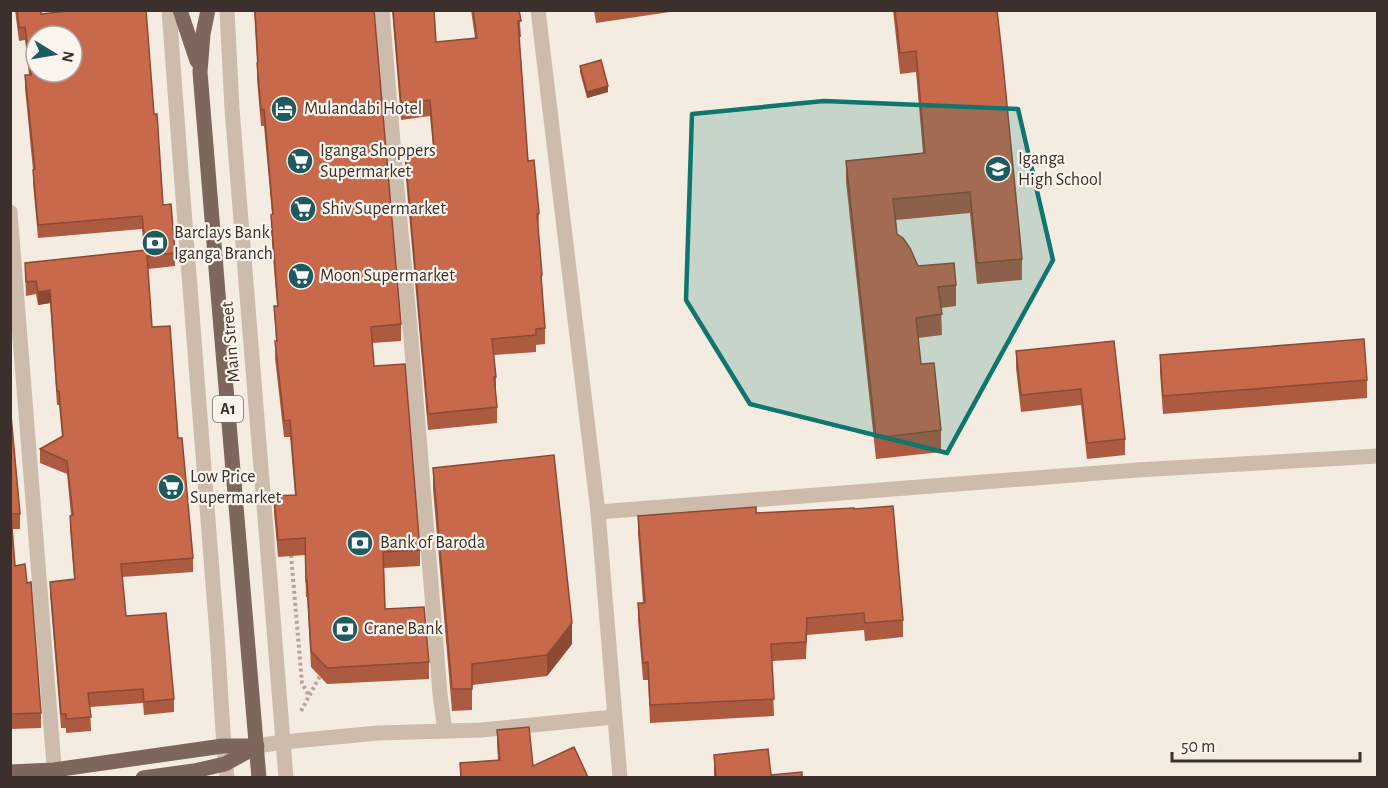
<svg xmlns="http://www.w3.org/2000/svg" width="1388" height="788" font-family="'Alegreya Sans',sans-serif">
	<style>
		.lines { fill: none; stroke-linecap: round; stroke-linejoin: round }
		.path { stroke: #b9a596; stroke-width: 4; stroke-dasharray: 3 3; stroke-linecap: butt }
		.minor { stroke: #cdbbac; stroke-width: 15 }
		.major { stroke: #7d675c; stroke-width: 15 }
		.wall { fill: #ac5a40 }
		.shaded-wall { fill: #8c4a34 }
		.building { fill: #c8694b; stroke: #8c4a34; stroke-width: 1.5; fill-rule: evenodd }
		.marked { fill: #0f766e; fill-opacity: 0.2; stroke: #0f766e; stroke-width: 4.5; stroke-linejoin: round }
		.labels { text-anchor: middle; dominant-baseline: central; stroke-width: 4.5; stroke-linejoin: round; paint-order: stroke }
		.shield { fill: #fbf5ee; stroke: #756b66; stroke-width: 1.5 }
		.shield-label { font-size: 16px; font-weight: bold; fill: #3b302b }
		.poi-label { font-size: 18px; fill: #3b302b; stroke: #fbf5ee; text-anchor: start }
		.street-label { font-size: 18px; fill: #3b302b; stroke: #fbf5ee }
	</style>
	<rect width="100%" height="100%" fill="#f4ebe1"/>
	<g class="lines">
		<g class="path">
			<polyline points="291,555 302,683 309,696"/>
			<polyline points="301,711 320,676"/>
		</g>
		<g class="minor">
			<path d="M 169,10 C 184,210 198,410 215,610 C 220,666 221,722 227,778"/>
			<polyline points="227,10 232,109 286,778"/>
			<polyline points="382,10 396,178 411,338 440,694 445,731"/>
			<polyline points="538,10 598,512 620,778"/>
			<polyline points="10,212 55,778"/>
			<polyline points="598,512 1137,470 1378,456"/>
			<polyline points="257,746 283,742 378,733 481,730 614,717"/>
		</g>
		<g class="major">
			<polyline points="180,10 197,61"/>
			<polyline points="208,10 203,34 200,72 218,293 259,778"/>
			<polyline points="10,772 54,770 223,746 257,746"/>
			<polyline points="143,778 194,771 225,764 254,748"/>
		</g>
	</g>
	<g class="wall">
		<polygon points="15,10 41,10 41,14 154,114 163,205 175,253 175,266 148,269 152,327 178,438 193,558 193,572 122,577 126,616 174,699 174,712 144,715 143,703 90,707 91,731 66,733 66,728 61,728 50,595 50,582 74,579 70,529 70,516 71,515 67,474 40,463 40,449 62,437 59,405 57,405 50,303 38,305 36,294 26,296 25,263 144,250 142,229 38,238 33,183 33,170 25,88 25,75 29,75 25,40 19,41"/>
		<polygon points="254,10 374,10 401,324 401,341 372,343 374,366 420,550 420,566 384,568 385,609 429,662 429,679 327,684 311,667 307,597 306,597 305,555 278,557 274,513 274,496 295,495 290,437 284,437 275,358 276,341 274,306 277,306 271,231 271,215 272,214 264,126 261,126 257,79 257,63"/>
		<polygon points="392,10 434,10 436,42 475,38 471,10 519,10 521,37 519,37 528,161 539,213 538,230 542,275 542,292 545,328 545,344 536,345 536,352 494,355 496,377 496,393 497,407 497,423 428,430 405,168 405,152 433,148 430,116 401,120"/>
		<polygon points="594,10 683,10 596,23"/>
		<polygon points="893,10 997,10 1022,259 1022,280 977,284 970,213 896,220 897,234 918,266 956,285 956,306 941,308 942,335 918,338 921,364 941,430 941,452 876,459 846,182 846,161 923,153 916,72 900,74"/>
		<polygon points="580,66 608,92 587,98 580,72"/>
		<polygon points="1114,341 1125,439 1125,455 1087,459 1081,405 1021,412 1016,368 1016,351"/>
		<polygon points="1160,355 1367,380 1367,398 1163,414 1160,373"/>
		<polygon points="10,404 20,514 20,529 12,529 15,566 41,713 41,728 10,729"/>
		<polygon points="433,468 572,644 547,676 472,685 472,710 452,711 433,489"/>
		<polygon points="854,509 903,620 903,637 865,641 864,630 807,635 806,659 772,661 774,716 650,723 648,680 643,680 638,620 638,603 643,603 638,534 638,516 756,513"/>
		<polygon points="497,730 533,766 588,777 460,777 460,763 498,760 497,745"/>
		<polygon points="714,755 771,775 802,777 714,777"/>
	</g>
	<g class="shaded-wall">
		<polygon points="608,86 608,92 587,98 587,92"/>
		<polygon points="50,290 50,303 38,305 38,292"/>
		<polygon points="572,623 572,644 547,676 547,655"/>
	</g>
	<g class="building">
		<path d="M 17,10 L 41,10 L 41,14 L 78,10 L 146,10 L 154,114 L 157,114 L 163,205 L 171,204 L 175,253 L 147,256 L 152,327 L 170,326 L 178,438 L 182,438 L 193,558 L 121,564 L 126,616 L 166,613 L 174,699 L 144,702 L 143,689 L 88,693 L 91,717 L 66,719 L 66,714 L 61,714 L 50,582 L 75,579 L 70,516 L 73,515 L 67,461 L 40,449 L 63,436 L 59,391 L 57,391 L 50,290 L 38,292 L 36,281 L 26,282 L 25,263 L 146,250 L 142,216 L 38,225 L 33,170 L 35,169 L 25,75 L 31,75 L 25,27 L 19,28 ZM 36,36 L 72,36 L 72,72 L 36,72 Z"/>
		<polygon points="255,10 374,10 401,324 371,327 374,366 405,364 420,550 383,552 385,609 424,607 429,662 327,668 311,651 307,580 306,581 305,538 278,540 274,496 296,495 290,420 284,421 275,341 277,341 274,306 278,306 271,215 273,214 264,109 261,110 257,63 258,62"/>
		<polygon points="393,10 434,10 436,42 477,38 473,10 519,10 521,21 518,21 528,161 534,160 539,213 537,214 542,275 541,276 545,328 536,329 536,335 492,339 496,377 494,377 497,407 428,414 405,152 434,148 430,100 401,103"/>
		<polygon points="895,10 997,10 1003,64 1022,259 977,263 970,192 893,199 897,234 903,238 910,248 918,266 954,263 956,285 938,287 942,314 916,318 921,364 934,363 941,430 876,438 846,161 925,153 916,51 900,53"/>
		<polygon points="601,60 608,86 587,92 580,66"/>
		<polygon points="1364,339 1367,380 1163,396 1160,355"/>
		<polygon points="1114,341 1125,439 1087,443 1081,389 1021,395 1016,351"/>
		<polygon points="10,404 20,514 11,514 15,566 25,564 27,583 31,582 41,713 10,714"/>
		<polygon points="554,455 572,623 547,655 472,664 472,689 452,689 433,468"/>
		<polygon points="893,506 903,620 865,623 864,613 807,618 806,642 771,644 774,699 650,705 648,662 643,663 638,603 645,603 638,516 756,507 756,513 854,508 854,509"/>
		<polygon points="529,727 533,766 574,747 587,775 588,777 461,777 460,763 500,760 497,730"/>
		<polygon points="768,749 771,775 802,772 802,777 716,777 714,755"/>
	</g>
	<path class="marked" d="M 824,101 L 1018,109 L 1053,260 L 947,453 L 750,404 L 686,300 L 692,114 Z"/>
	<defs>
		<symbol id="hotel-disc" viewBox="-11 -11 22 22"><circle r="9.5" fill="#1f5a5e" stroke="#fbf5ee"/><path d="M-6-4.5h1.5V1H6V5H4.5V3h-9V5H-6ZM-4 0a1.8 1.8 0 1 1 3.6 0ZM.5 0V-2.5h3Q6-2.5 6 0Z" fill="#fff"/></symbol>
		<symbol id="supermarket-disc" viewBox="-11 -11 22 22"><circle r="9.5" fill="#1f5a5e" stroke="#fbf5ee"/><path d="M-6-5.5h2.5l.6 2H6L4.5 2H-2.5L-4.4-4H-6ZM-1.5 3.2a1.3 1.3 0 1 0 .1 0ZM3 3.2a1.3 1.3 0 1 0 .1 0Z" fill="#fff"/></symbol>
		<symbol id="school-disc" viewBox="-11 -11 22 22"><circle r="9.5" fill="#1f5a5e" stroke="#fbf5ee"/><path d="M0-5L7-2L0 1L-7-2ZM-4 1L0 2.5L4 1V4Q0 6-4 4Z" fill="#fff"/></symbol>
		<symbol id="bank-disc" viewBox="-11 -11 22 22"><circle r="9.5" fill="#1f5a5e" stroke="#fbf5ee"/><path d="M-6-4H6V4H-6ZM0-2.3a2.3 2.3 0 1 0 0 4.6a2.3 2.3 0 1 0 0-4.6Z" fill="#fff"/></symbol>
	</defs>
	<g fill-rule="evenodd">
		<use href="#hotel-disc" x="269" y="94" width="30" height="30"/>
		<use href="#supermarket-disc" x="285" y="146" width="30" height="30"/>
		<use href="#school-disc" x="983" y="154" width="30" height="30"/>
		<use href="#supermarket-disc" x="288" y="194" width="30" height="30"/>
		<use href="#bank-disc" x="140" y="228" width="30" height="30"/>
		<use href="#supermarket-disc" x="286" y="261" width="30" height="30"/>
		<use href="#supermarket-disc" x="156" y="472" width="30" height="30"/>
		<use href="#bank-disc" x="345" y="528" width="30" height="30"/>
		<use href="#bank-disc" x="330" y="614" width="30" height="30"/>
	</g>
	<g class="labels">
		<rect class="shield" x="213" y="396" width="30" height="26" rx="4.5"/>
		<g class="shield-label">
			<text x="228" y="409">A1</text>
		</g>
		<g class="poi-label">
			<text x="304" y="109">Mulandabi Hotel</text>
			<text x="320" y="151">Iganga Shoppers<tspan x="320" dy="21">Supermarket</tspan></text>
			<text x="1018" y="159">Iganga<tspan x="1018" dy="21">High School</tspan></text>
			<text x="322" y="209">Shiv Supermarket</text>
			<text x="174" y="233">Barclays Bank<tspan x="174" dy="21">Iganga Branch</tspan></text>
			<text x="320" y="276">Moon Supermarket</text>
			<text x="190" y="477">Low Price<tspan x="190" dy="21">Supermarket</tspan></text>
			<text x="380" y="543">Bank of Baroda</text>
			<text x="364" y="629">Crane Bank</text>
		</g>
		<g class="street-label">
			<text transform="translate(231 342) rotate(-95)">Main Street</text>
		</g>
	</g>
	<rect width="1388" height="788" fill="none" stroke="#3b302b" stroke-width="24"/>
	<g transform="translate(54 54) rotate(101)"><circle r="28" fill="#fbf5ee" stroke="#aea6a0" stroke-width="1.5"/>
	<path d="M0-4.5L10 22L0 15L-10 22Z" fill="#1f5a5e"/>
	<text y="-9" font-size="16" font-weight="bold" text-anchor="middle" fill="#3b302b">N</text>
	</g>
	<path d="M1172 752v9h188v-9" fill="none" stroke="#3b302b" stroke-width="3"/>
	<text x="1181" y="752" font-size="18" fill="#3b302b" stroke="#fbf5ee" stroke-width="4.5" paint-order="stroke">50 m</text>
</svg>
